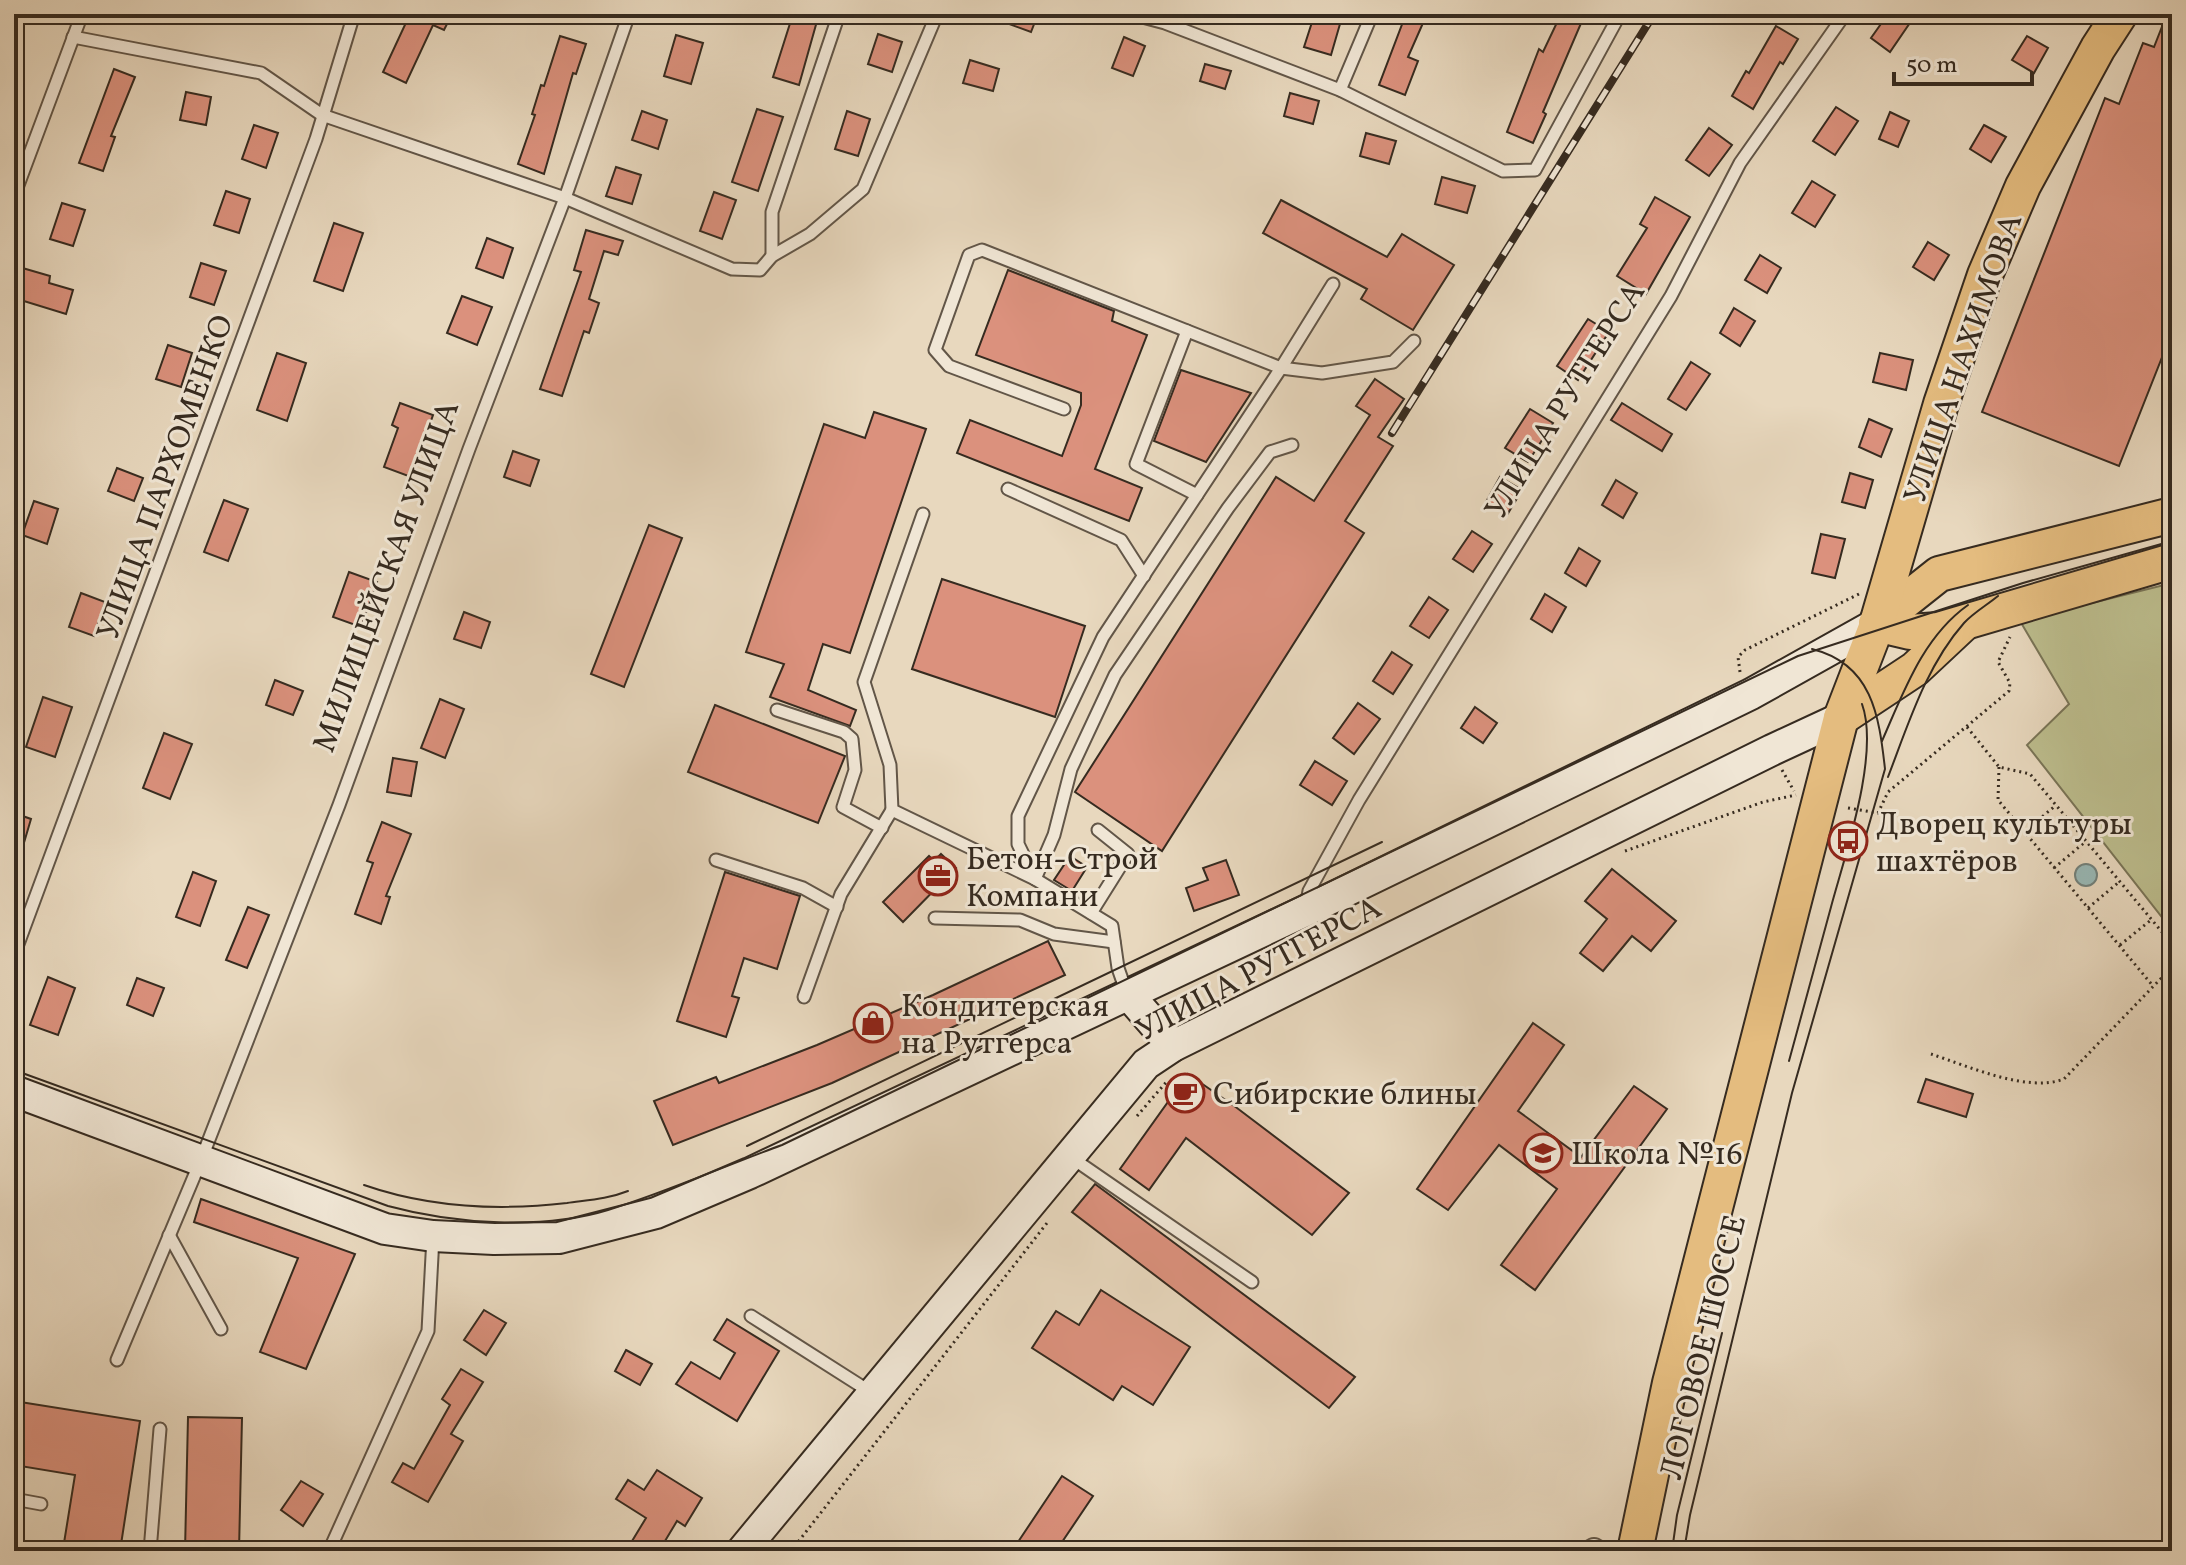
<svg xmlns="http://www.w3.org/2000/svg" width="2186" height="1565" viewBox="0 0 2186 1565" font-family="Vollkorn,serif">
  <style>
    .green { fill: #bcbd8d; stroke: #797456; stroke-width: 2 }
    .water { fill: #98b9b7; stroke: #71807b; stroke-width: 2 }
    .building { fill: #db917d; stroke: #362b20; stroke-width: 2 }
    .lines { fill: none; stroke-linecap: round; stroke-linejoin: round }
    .lane-casing { stroke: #625648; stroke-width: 15 }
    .street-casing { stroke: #625648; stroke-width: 26 }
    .secondary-casing { stroke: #362b20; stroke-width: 34 }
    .primary-casing { stroke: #362b20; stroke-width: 38 }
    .path { stroke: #362b20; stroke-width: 3; stroke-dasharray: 2 4; stroke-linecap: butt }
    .lane { stroke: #f0e6d5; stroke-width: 11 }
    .street { stroke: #f0e6d5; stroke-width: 22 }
    .secondary { stroke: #f0e6d5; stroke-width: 30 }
    .primary { stroke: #e4bc7f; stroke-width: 34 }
    .tram { stroke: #362b20; stroke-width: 2 }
    .rail-casing { stroke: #362b20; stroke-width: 8 }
    .rail { stroke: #f0e6d5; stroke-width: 5; stroke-dasharray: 15; stroke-linecap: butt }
    .labels { text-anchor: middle; stroke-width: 6; stroke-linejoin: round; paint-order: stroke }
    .street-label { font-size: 32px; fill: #362b20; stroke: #f0e6d5 }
    .poi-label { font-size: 32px; fill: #362b20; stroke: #f0e6d5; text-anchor: start }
  </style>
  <rect width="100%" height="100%" fill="#e8d8be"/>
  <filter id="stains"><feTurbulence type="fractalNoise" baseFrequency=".0025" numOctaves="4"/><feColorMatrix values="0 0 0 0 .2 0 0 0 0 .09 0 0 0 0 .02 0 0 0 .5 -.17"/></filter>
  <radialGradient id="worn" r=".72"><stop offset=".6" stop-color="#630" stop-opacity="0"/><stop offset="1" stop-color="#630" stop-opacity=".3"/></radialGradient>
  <!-- green -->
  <polygon class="green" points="2172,583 2172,930 2027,745 2069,704 2020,621"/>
  <!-- water -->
  <circle class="water" cx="2086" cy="875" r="11"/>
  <!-- building -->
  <g class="building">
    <polygon points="410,14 452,14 444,30 433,25 406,83 383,72"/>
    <polygon points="793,14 819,14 799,85 773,77"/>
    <polygon points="988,14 1038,14 1031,32 987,16"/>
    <polygon points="1406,14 1427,14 1408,57 1418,61 1405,95 1379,85"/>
    <polygon points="1561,14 1585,14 1543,112 1546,114 1533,143 1507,132 1539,49 1543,52"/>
    <polygon points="1888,14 1916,14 1890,52 1871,38"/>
    <polygon points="2167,14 2172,14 2172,332 2119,466 1982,412 2105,98 2119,104 2143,43 2154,47"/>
    <polygon points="1314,16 1340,24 1331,55 1304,47"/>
    <polygon points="1776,26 1798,39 1783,64 1780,62 1753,109 1732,96 1746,71 1749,73"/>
    <polygon points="878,34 902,42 892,72 868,64"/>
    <polygon points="676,35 703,43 691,84 664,76"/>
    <polygon points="560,36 586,44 576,74 573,73 544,174 518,164 535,115 532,114 541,85 544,86"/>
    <polygon points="2027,36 2048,48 2034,73 2012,60"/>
    <polygon points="1124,37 1145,46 1133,76 1112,68"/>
    <polygon points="970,60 999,69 993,91 963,83"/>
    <polygon points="1205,64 1231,71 1225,89 1200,81"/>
    <polygon points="114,69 135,77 111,136 115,137 103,171 79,163"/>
    <polygon points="186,92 211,97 206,125 180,120"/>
    <polygon points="1290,93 1319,101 1313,124 1284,116"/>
    <polygon points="1836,107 1858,121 1835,155 1813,141"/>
    <polygon points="757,109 783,117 758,191 732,182"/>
    <polygon points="642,111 667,120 658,149 632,140"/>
    <polygon points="847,111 870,119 858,156 835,149"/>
    <polygon points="1890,112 1909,121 1898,147 1879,139"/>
    <polygon points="254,125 278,133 266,168 242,159"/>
    <polygon points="1984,125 2006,137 1991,162 1970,149"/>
    <polygon points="1709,128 1732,145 1709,176 1686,160"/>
    <polygon points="1366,133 1396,141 1389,164 1360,156"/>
    <polygon points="616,167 641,175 632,204 606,196"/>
    <polygon points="1442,177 1475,186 1467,213 1435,204"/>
    <polygon points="1812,181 1835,195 1815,227 1792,213"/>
    <polygon points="226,191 250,199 239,233 214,225"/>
    <polygon points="714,192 736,200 722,239 700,231"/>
    <polygon points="1655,197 1690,217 1646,294 1617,276 1647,228 1640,224"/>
    <polygon points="1281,200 1387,257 1402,234 1454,265 1413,330 1361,299 1367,289 1263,233"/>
    <polygon points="62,203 85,210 73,246 50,239"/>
    <polygon points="334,223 363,233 343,291 314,281"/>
    <polygon points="586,230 623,241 618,255 604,251 589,299 599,303 589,333 584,331 562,396 540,389 581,272 574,270"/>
    <polygon points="487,238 513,248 503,278 476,268"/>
    <polygon points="1928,242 1949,255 1934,280 1913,267"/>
    <polygon points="1760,255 1781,268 1767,293 1745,280"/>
    <polygon points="201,263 226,271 214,305 190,297"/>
    <polygon points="19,267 50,276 49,283 73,290 66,314 14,298 14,283"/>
    <polygon points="1008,270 1114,311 1112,321 1147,335 1095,469 1142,488 1129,521 957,453 970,420 1062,456 1081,405 1081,393 976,355"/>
    <polygon points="462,296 492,307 477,345 447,333"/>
    <polygon points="1734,308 1755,321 1740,346 1720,333"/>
    <polygon points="1588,319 1609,332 1578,380 1557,366"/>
    <polygon points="168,345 192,353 181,387 156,379"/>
    <polygon points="277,353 306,363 287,421 257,410"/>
    <polygon points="1880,353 1913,360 1906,390 1873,382"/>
    <polygon points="1691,362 1710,374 1686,410 1668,399"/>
    <polygon points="1181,370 1251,393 1206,462 1154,441"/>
    <polygon points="1375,379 1404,399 1378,437 1393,446 1345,521 1364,533 1162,851 1075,792 1276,477 1314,501 1370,415 1356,406"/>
    <polygon points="400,403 433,415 411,477 384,467 398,428 392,425"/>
    <polygon points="1622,403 1672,434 1662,451 1611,420"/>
    <polygon points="1530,409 1553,423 1528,462 1505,448"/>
    <polygon points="874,412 926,429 850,653 823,644 808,690 856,710 850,726 770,697 784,664 746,652 824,424 865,438"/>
    <polygon points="1869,419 1892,429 1881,457 1859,447"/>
    <polygon points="513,451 539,460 530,486 504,477"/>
    <polygon points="117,468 143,478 134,501 108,491"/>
    <polygon points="1850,473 1873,480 1865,508 1842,502"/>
    <polygon points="1500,477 1522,490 1507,515 1486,502"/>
    <polygon points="1616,480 1637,493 1623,518 1602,505"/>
    <polygon points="224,500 248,509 228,561 204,552"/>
    <polygon points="34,501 58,509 47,544 22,535"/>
    <polygon points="649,525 682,538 624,687 591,674"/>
    <polygon points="1472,531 1492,544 1473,572 1453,559"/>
    <polygon points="1821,534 1845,539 1835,578 1812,573"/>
    <polygon points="1579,548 1600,561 1586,586 1565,573"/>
    <polygon points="349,572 377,582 361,627 333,617"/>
    <polygon points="942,579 1085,626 1055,717 912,669"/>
    <polygon points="81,593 105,602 94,636 69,627"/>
    <polygon points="1545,594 1566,607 1552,632 1531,619"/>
    <polygon points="1429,597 1448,610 1429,638 1410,626"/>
    <polygon points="464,612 490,622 481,648 454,639"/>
    <polygon points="1392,652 1412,665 1393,694 1373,681"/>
    <polygon points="275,680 303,691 293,715 266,705"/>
    <polygon points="43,697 72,707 55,757 26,747"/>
    <polygon points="440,699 464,709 445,758 421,748"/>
    <polygon points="1358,703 1380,719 1354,754 1333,738"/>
    <polygon points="715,705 845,756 818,823 688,772"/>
    <polygon points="1475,707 1497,723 1483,743 1461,728"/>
    <polygon points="164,733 192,744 170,799 143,788"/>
    <polygon points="393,758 417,762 411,796 387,792"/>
    <polygon points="1315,761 1347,781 1332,805 1300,785"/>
    <polygon points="14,813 31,819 18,863 14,863"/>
    <polygon points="382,822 411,834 386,896 390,897 381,924 355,914 373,863 367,861"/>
    <polygon points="941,854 956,868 903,922 883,902 929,856 934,861"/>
    <polygon points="1070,856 1087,867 1072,891 1054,880"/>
    <polygon points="1226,860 1239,895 1194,911 1186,888 1208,880 1203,868"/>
    <polygon points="1612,869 1676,921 1651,951 1632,936 1603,971 1580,953 1607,919 1585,901"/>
    <polygon points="193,872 216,881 200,926 176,917"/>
    <polygon points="725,872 800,896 777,969 744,958 732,996 739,998 726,1037 677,1021"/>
    <polygon points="248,907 269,915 247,968 226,960"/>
    <polygon points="1048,941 1065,975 832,1083 673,1145 654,1101 716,1077 719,1083 817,1045 933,995"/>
    <polygon points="48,977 75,988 58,1035 30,1025"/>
    <polygon points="137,978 164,988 153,1016 127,1005"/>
    <polygon points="1533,1023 1564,1045 1518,1111 1581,1157 1634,1086 1667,1109 1535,1290 1501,1265 1557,1189 1499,1145 1448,1210 1417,1189"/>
    <polygon points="1188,1074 1237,1108 1349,1193 1312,1235 1186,1138 1149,1190 1120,1169"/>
    <polygon points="1926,1079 1973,1094 1966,1117 1918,1102"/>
    <polygon points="1095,1184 1355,1377 1329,1408 1072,1212"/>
    <polygon points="201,1199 355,1254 306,1369 260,1352 298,1258 194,1222"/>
    <polygon points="1101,1290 1190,1347 1153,1405 1122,1386 1113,1400 1032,1348 1056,1311 1079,1325"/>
    <polygon points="484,1310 506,1323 486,1355 464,1340"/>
    <polygon points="727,1319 779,1351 737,1421 676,1384 691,1362 720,1379 735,1353 714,1340"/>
    <polygon points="626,1350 652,1364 640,1385 615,1371"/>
    <polygon points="461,1369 483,1382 451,1434 463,1441 428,1502 392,1482 403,1463 414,1469 450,1405 442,1399"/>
    <polygon points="14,1401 140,1421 120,1551 64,1543 75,1475 14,1465"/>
    <polygon points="188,1417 242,1418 239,1551 185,1551"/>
    <polygon points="657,1470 702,1498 685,1526 677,1521 659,1551 626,1551 646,1518 616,1499 628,1480 644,1490"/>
    <polygon points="1062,1476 1093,1496 1056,1551 1012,1551"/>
    <polygon points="301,1481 323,1494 303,1526 281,1510"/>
  </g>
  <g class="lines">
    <defs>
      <g id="lane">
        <polyline points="1131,14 1165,23 1340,90 1503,171 1535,170 1620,14"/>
        <polyline points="73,37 261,73 322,115 565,198 732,269 760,270 772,256 810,234 863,189 937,14"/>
        <polyline points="1340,90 1372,14"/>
        <polyline points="14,196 82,14"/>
        <polyline points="772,256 772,212 839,14"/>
        <polyline points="1187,331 1136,464 1197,495"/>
        <polyline points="1064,409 949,366 935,350 969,255 982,250 1281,368 1322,373 1393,362 1414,341"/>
        <polyline points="1008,489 1121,540 1144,576"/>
        <polyline points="923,514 864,682 890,765 892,810 1035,879 1112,926 1118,968 1127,994"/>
        <polyline points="777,710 844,732 852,739 855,770 843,807 882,828"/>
        <polyline points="716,860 803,888 837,907"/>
        <polyline points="1035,879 1018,844 1018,816 1103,637 1281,368 1333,284"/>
        <polyline points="1035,879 1054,835 1071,769 1115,675 1228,508 1270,452 1292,445"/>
        <polyline points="1306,907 1309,891 1359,800 1671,296 1740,163 1845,14"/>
        <polyline points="1091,913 1128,854 1098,830"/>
        <polyline points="935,918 1020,920 1054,934 1114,942"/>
        <polyline points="14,955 316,139 354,14"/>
        <polyline points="804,997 841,894 892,810"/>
        <polyline points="1072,1158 1252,1282"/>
        <polyline points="169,1235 221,1329"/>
        <polyline points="751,1316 872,1393"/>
        <polyline points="117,1360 201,1160 339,805 469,449 565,198 629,14"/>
        <polyline points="14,1499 41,1504"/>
        <polyline points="150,1551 160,1429"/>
        <polyline points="329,1551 428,1331 433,1237"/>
      </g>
      <polyline id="street" points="1594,1551 1594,1550"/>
      <g id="secondary">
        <polyline points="1128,994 1173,1046"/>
        <polyline points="14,1091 385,1229 433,1236 494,1239 559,1238 656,1213 750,1173 1305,911 1751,694 1876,624"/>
        <polyline points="742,1551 1146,1064 1173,1046 1772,750 1841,718"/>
      </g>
      <g id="primary">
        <polyline points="1876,624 1939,574 2172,515"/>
        <polyline points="1876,624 1910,632 1938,630 2172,561"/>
        <polyline points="1841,718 1915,669 1962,625"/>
        <polyline points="1635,1551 1670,1383 1841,718 1875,630 1941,404 1985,275 2023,186 2098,48 2120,14"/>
      </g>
    </defs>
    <!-- lane casing -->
    <use href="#lane" class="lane-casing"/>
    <!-- street casing -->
    <use href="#street" class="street-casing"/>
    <!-- secondary casing -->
    <use href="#secondary" class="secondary-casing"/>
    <!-- primary casing -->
    <use href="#primary" class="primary-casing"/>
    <!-- path -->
    <g class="path">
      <polyline points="1740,672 1738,657 1745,650 1859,594"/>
      <polyline points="1967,727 1999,767 2030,774 2172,944"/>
      <polyline points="1999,767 1998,800 2153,986"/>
      <polyline points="1782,770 1794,791"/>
      <polyline points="1848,808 1878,813 1888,792 2009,691 2010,683 1998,662 2010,637"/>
      <polyline points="2024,832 2055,806"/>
      <polyline points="1625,851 1763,802 1796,795"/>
      <polyline points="2054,868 2085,842"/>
      <polyline points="2088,908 2119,882"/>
      <polyline points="2120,945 2151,920"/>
      <path d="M 1931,1054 C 1968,1066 2027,1093 2064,1079 L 2172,967"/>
      <polyline points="1137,1116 1168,1080"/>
      <polyline points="791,1551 1047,1223"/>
    </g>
    <!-- lane -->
    <use href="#lane" class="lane"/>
    <!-- street -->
    <use href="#street" class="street"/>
    <!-- secondary -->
    <use href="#secondary" class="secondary"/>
    <!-- primary -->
    <use href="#primary" class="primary"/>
    <!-- tram -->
    <g class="tram">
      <path d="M 1882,741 C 1904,691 1923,637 1968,605"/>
      <path d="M 1888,777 C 1908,725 1926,666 1964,623 C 1973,613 1987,605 1998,596"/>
      <path d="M 1789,1061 C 1803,1010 1817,958 1831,907 C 1845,855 1880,754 1862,704"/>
      <path d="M 14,1070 L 388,1206 C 454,1224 543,1230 608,1210 C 667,1192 724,1166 782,1145 L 1798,656 L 2023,583 L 2172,541"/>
      <polyline points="747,1146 1382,842"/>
      <path d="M 364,1185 C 430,1208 498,1211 567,1203 C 588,1200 608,1199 628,1191"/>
      <polyline points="1672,1551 1677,1515 1722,1333"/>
      <path d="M 1684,1551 L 1690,1515 L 1792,1093 L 1885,769 C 1879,715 1872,664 1812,649"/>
    </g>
    <defs>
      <polyline id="rail" points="1392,433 1654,14"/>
    </defs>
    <!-- rail casing -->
    <use href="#rail" class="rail-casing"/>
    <!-- rail -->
    <use href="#rail" class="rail"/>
  </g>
  <!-- icons -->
  <defs>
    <symbol id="bus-ring" viewBox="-11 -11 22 22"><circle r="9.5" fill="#f0e6d5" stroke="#8f2418" stroke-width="1.5"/><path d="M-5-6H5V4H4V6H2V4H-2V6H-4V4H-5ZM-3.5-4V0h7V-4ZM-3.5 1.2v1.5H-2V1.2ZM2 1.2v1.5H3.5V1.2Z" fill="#8f2418"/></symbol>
    <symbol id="office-ring" viewBox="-11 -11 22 22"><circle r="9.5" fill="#f0e6d5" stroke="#8f2418" stroke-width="1.5"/><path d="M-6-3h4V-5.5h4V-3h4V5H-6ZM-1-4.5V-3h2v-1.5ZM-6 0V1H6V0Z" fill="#8f2418"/></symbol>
    <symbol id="shop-ring" viewBox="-11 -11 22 22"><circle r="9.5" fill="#f0e6d5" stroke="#8f2418" stroke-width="1.5"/><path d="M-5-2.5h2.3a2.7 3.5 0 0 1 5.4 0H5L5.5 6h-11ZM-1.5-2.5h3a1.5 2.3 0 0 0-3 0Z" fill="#8f2418"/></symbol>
    <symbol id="cafe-ring" viewBox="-11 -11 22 22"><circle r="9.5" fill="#f0e6d5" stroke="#8f2418" stroke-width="1.5"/><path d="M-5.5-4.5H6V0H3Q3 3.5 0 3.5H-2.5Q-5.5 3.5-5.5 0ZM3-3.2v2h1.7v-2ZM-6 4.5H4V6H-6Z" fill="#8f2418"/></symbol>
    <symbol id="school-ring" viewBox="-11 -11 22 22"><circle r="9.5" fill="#f0e6d5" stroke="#8f2418" stroke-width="1.5"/><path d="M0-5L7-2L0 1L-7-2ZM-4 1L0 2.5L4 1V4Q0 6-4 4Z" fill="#8f2418"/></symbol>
  </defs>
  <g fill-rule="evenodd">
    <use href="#bus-ring" x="1826" y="819" width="44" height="44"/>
    <use href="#office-ring" x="916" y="854" width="44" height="44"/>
    <use href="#shop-ring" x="851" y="1001" width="44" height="44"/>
    <use href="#cafe-ring" x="1163" y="1071" width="44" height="44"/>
    <use href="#school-ring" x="1521" y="1131" width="44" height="44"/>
  </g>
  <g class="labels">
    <!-- street labels -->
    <g class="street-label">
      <text transform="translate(1962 358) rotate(-71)" y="11">УЛИЦА НАХИМОВА</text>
      <text transform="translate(1564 400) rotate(-58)" y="11">УЛИЦА РУТГЕРСА</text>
      <text transform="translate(164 477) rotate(-70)" y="11">УЛИЦА ПАРХОМЕНКО</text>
      <text transform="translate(385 576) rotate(-70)" y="11">МИЛИЦЕЙСКАЯ УЛИЦА</text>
      <text transform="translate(1258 968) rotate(-28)" y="11">УЛИЦА РУТГЕРСА</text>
      <text transform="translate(1702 1347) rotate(-76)" y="11">ЛОГОВОЕ ШОССЕ</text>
    </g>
    <!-- poi labels -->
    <g class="poi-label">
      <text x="1876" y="834">Дворец культуры<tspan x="1876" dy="37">шахтёров</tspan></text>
      <text x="966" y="869">Бетон-Строй<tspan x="966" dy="37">Компани</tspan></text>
      <text x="901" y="1016">Кондитерская<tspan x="901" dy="37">на Рутгерса</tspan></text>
      <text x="1213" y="1104">Сибирские блины</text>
      <text x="1571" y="1164">Школа №16</text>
    </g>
  </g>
  <!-- margin -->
  <rect width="2186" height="1565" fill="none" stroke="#e8d8be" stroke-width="48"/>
  <rect x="16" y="16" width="2154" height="1533" fill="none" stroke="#362b20" stroke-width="4"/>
  <rect x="24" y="24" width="2138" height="1517" fill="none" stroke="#362b20" stroke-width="2"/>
  <!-- scale -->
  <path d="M1894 72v12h138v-12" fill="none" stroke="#362b20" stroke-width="4"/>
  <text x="1906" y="72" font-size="24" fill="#362b20" stroke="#f0e6d5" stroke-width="6" paint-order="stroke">50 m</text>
  <rect width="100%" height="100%" filter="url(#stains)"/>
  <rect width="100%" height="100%" fill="url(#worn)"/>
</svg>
